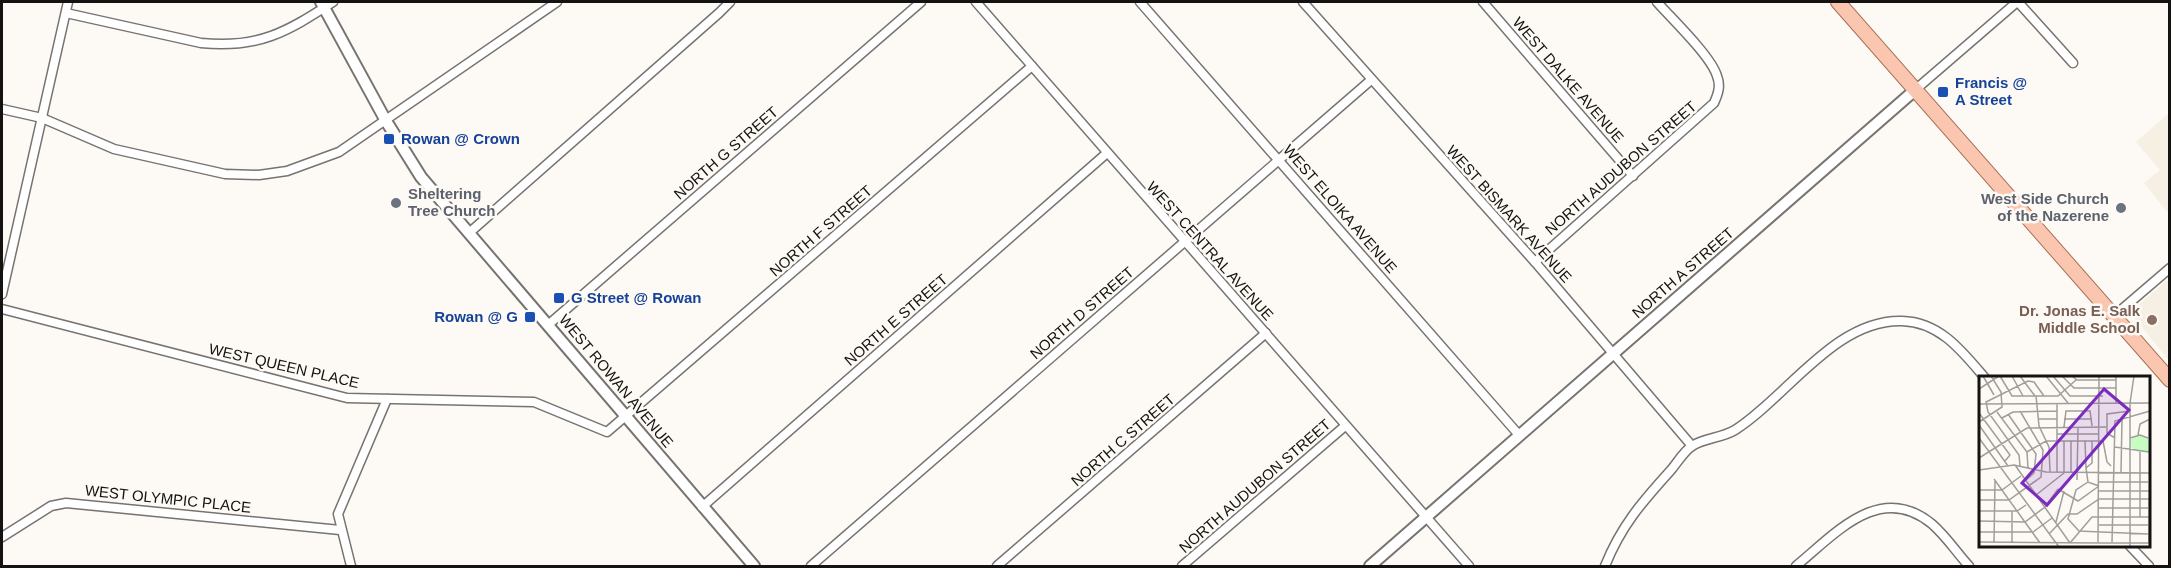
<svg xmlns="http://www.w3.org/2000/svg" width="2171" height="568" viewBox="0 0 2171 568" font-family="Arial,sans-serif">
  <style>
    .built { fill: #f6efe3 }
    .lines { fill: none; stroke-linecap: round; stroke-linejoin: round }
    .minor-casing { stroke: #777470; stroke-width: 11 }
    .tertiary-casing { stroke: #777470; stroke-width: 14 }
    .primary-casing { stroke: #a96f56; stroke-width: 16 }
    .minor { stroke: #fff; stroke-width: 8 }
    .tertiary { stroke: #fff; stroke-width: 10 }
    .primary { stroke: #fbc6b0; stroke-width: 14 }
    .transit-dot { fill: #1a4fb4; stroke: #fdfaf5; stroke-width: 2 }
    .worship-dot { fill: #6b7280; stroke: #fdfaf5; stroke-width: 2 }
    .education-dot { fill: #8d6e63; stroke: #fdfaf5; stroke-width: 2 }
    .labels { text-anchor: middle; stroke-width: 5; stroke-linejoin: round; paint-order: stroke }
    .street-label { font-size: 15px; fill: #141311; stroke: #fdfaf5 }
    .transit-label { font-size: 15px; font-weight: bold; fill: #164399; stroke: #fdfaf5; text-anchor: start }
    .worship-label { font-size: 15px; font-weight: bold; fill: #5b616d; stroke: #fdfaf5; text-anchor: start }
    .education-label { font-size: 15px; font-weight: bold; fill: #785e54; stroke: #fdfaf5; text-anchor: end }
    .inset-road { fill: none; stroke: #a09e9a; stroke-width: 1.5 }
    .view { fill: #7b2cbf; fill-opacity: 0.15; stroke: #7b2cbf; stroke-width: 3 }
    .inset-edge { fill: none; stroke: #141311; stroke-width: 3 }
  </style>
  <rect width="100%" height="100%" fill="#fdfaf5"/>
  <!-- built -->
  <g class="built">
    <polygon points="2169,113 2169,214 2144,183 2160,170 2136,142"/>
    <polygon points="2169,279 2169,361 2134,317 2137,306"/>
  </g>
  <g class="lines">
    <defs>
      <g id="minor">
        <polyline points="976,2 1469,566"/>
        <polyline points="1140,2 1519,435"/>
        <polyline points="1303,2 1535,262 1692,446"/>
        <polyline points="1483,2 1633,176"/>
        <polyline points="2018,2 2073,63"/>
        <path d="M 66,13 L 201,43 C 258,49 287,32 333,2"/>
        <polyline points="1915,90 2017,2"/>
        <polyline points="2,109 42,118 114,149 225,174 259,175 287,171 339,152 557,2"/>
        <polyline points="469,233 719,13 730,2"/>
        <path d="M 1535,262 L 1714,103 C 1718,94 1721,86 1717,76 C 1711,56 1672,19 1657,2"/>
        <polyline points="2,294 68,2"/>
        <polyline points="2,309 347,398 534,402 607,432 1032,66"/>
        <polyline points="2114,316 2170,268"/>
        <polyline points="548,325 921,2"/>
        <polyline points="702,507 1107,153"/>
        <polyline points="2,537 51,506 66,503 340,530"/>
        <polyline points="2130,546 2149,566"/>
        <polyline points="351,566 338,514 387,399"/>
        <polyline points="811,566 1371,80"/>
        <polyline points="997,566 1266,333"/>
        <polyline points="1182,566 1345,426"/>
        <path d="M 1605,566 C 1621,526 1642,502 1671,470 C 1677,463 1684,451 1692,446 C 1704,438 1722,438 1735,430 C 1787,397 1835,319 1902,321 C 1940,322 1962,351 1985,378"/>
        <path d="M 1796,566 C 1835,534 1880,481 1932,524 C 1946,536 1957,553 1969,566"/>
      </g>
      <g id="tertiary">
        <polyline points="321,2 386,121 421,177 754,566"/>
        <polyline points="1370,566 1915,90"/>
      </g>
      <polyline id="primary" points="1838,2 2170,380"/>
    </defs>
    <!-- minor casing -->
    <use href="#minor" class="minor-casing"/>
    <!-- tertiary casing -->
    <use href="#tertiary" class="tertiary-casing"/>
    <!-- primary casing -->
    <use href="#primary" class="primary-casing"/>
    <!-- minor -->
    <use href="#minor" class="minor"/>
    <!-- tertiary -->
    <use href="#tertiary" class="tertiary"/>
    <!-- primary -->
    <use href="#primary" class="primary"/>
  </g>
  <!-- markers -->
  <g class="transit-dot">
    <rect x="1937" y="86" width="12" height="12" rx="3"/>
    <rect x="383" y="133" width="12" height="12" rx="3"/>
    <rect x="553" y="292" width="12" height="12" rx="3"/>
    <rect x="524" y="311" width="12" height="12" rx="3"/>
  </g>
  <g class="worship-dot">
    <circle cx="396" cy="203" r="6"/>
    <circle cx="2121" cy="208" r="6"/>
  </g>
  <circle class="education-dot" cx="2152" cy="320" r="6"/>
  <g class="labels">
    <!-- street labels -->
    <g class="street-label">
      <text transform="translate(1568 80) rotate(49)" y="5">WEST DALKE AVENUE</text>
      <text transform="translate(726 153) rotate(-41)" y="5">NORTH G STREET</text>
      <text transform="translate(1621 168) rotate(-41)" y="5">NORTH AUDUBON STREET</text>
      <text transform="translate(1340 209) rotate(49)" y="5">WEST ELOIKA AVENUE</text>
      <text transform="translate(1509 214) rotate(48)" y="5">WEST BISMARK AVENUE</text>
      <text transform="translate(821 231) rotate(-41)" y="5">NORTH F STREET</text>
      <text transform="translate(1210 251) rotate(48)" y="5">WEST CENTRAL AVENUE</text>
      <text transform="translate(1683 273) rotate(-41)" y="5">NORTH A STREET</text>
      <text transform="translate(1082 313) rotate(-41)" y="5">NORTH D STREET</text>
      <text transform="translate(896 320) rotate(-41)" y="5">NORTH E STREET</text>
      <text transform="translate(284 366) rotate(13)" y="5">WEST QUEEN PLACE</text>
      <text transform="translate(616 381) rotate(50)" y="5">WEST ROWAN AVENUE</text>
      <text transform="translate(1123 440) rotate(-41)" y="5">NORTH C STREET</text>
      <text transform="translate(1255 486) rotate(-41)" y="5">NORTH AUDUBON STREET</text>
      <text transform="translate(168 499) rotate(6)" y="5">WEST OLYMPIC PLACE</text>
    </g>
    <!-- transit labels -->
    <g class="transit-label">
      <text x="1955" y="88">Francis @<tspan x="1955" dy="17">A Street</tspan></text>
      <text x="401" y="144">Rowan @ Crown</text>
      <text x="571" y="303">G Street @ Rowan</text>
      <text x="518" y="322" text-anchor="end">Rowan @ G</text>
    </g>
    <!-- worship labels -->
    <g class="worship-label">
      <text x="408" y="199">Sheltering<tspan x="408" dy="17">Tree Church</tspan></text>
      <text x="2109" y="204" text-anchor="end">West Side Church<tspan x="2109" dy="17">of the Nazerene</tspan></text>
    </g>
    <!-- education labels -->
    <g class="education-label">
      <text x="2140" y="316">Dr. Jonas E. Salk<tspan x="2140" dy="17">Middle School</tspan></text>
    </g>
  </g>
  <!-- overview -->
  <g transform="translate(1979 376)">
    <rect width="171" height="171" fill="#fdfaf5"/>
    <path d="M 160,59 L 169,63 L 170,75 L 159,76 L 152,71 L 152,63 Z" fill="#c6fdc0"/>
    <path class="inset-road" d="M 4,0 L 15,19M 21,0 L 33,20 L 79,20 L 97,4M 33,0 L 44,20M 41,0 L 56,20M 67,0 L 89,27M 74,0 L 91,20 L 124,20M 83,0 L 95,12 L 137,12M 93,0 L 98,4 L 137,4M 137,0 L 137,27M 0,13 L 20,0M 57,20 L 60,50 L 70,71 L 71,96M 151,27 L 155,0M 0,28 L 171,27M 78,28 L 78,96M 18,36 L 48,76 L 49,92M 0,37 L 31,79 L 26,85M 29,38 L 57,78 L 55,97 L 46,105M 23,42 L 34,36 L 78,35M 59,43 L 78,43M 85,43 L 113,43M 0,46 L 23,31 L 22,16 L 12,0M 0,49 L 29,90M 85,51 L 87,35 L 111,35 L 113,50M 78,58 L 120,58M 159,59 L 161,48 L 171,43M 0,62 L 80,171M 136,62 L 128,57 L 128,38 L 151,35M 151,62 L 161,59 L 169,62M 92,65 L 92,96M 106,65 L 107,92M 136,71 L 170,76M 48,76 L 67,65 L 124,65 L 128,86 L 132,90M 0,82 L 48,52 L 127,51M 36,89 L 91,167 L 113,141 L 171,141M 41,90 L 40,79 L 9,36 L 7,26 L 49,5 L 55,6 L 65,20M 0,94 L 35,89 L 67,96 L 171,97M 142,97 L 143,43M 15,103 L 61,167M 98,104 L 99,51M 109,106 L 107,92 L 113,87 L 113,65M 120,106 L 169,106M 79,113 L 99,125 L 120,110M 0,114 L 23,114 L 42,100M 120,115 L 171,115M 57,119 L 85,97 L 85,65M 0,124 L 30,124 L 62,101 L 64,74 L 41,35M 120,132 L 169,132M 0,135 L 38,135 L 47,129M 161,141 L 161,76M 0,145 L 46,146 L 66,131 L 79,113M 77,146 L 85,115M 120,149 L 169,149M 99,155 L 169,158M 100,155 L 89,143 L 97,114 L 109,106 L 120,110M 0,156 L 54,156 L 73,142M 70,158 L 89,138 L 98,138 L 120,123 L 171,123M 0,166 L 124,167M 15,166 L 16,105M 33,166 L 33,135M 119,166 L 120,0M 133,166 L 136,45 L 171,35M 170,166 L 171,59M 124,167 L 171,167M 151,171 L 151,27"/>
    <path class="view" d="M 125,13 L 150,34 L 68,129 L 43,107 Z"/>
    <rect width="171" height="171" class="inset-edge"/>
  </g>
  <!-- border -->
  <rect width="2171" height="568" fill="none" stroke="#141311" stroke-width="6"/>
</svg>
